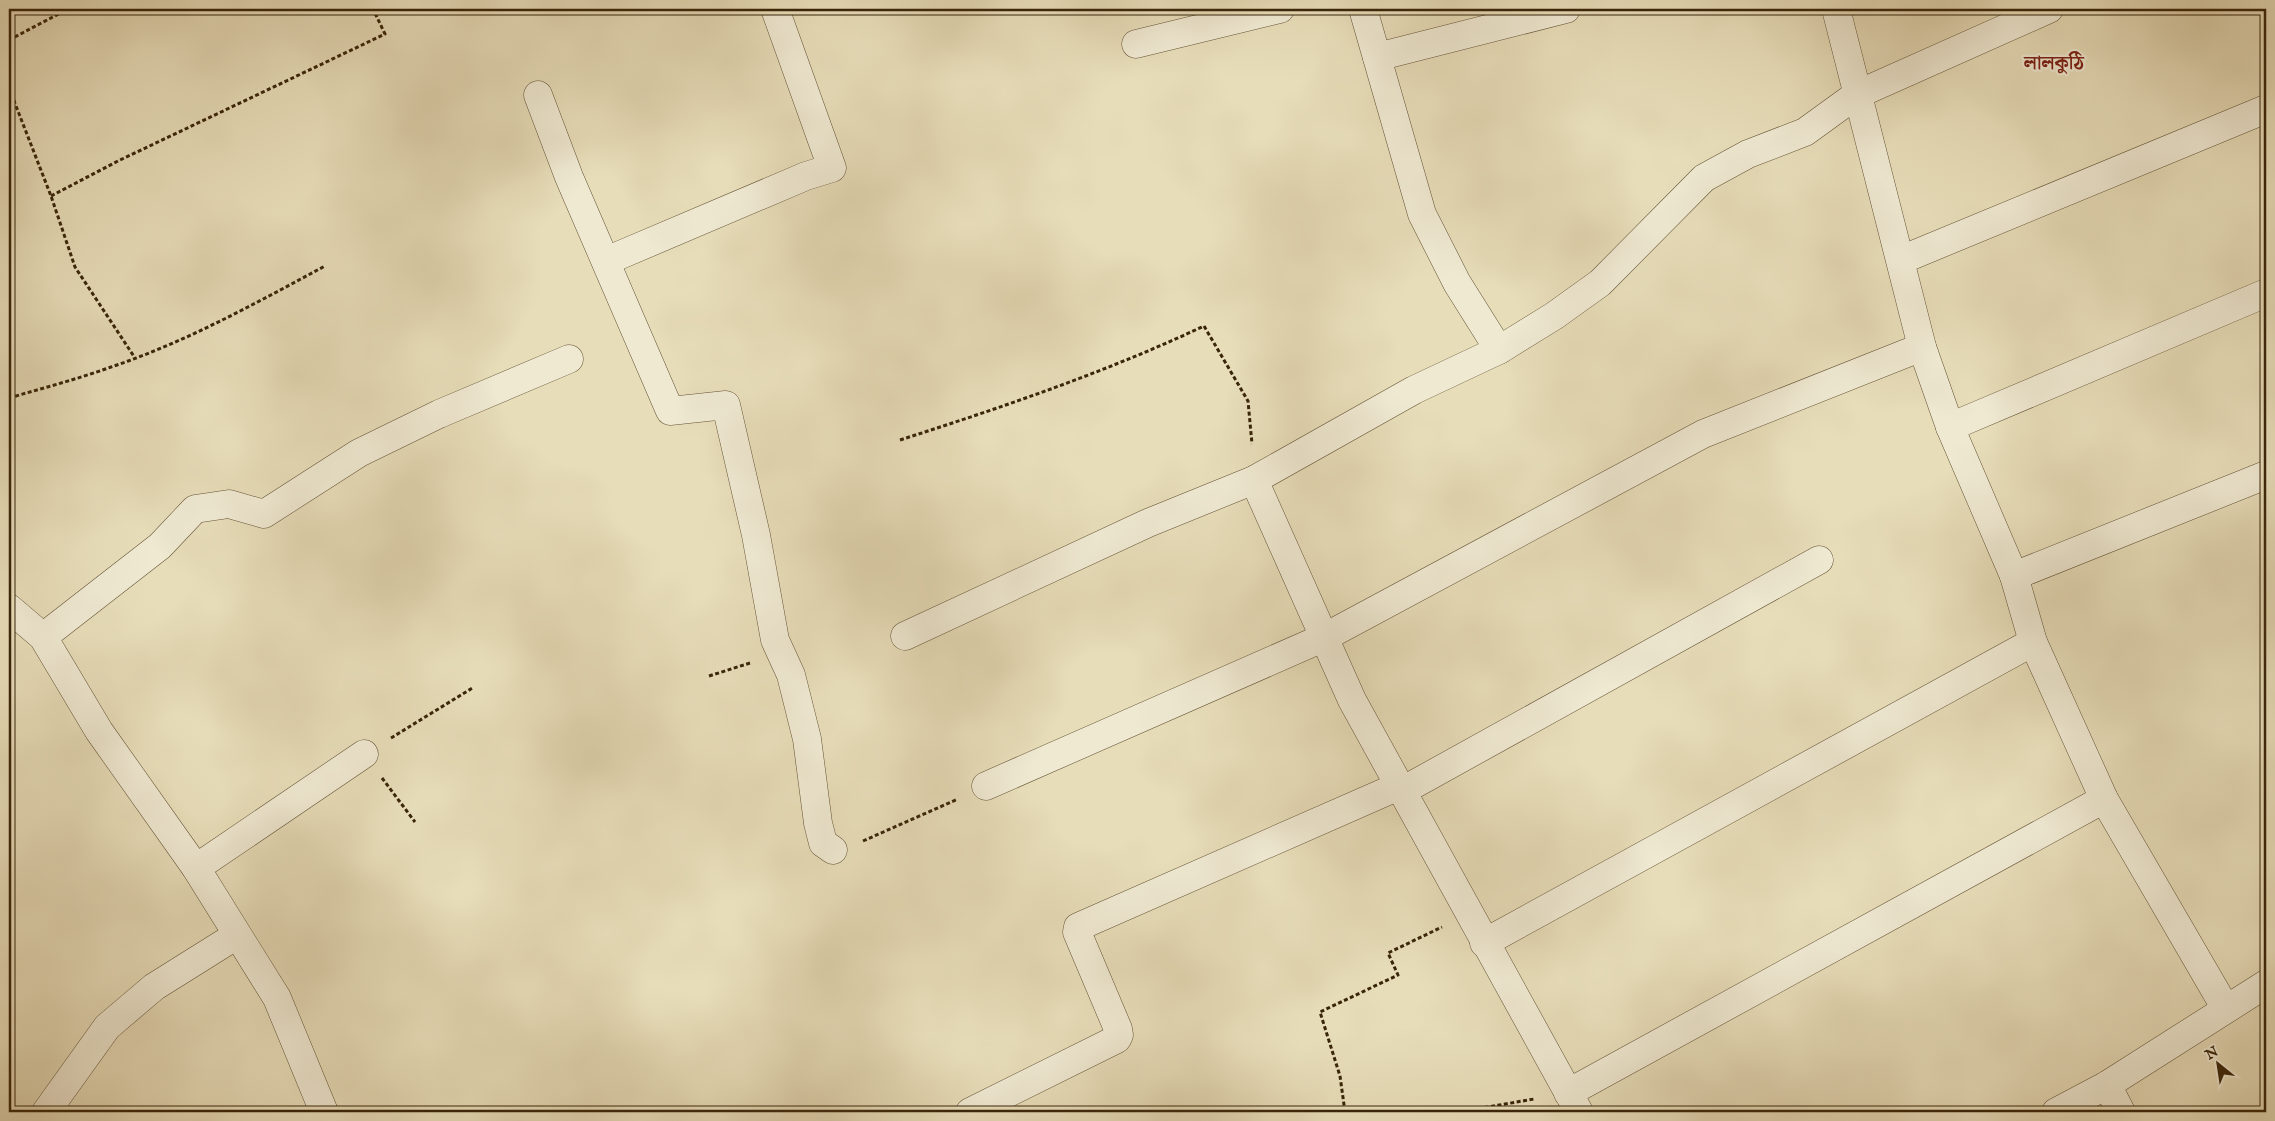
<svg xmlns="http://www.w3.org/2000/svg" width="2275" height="1121" viewBox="0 0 2275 1121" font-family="'IM FELL English','Noto Serif Bengali',serif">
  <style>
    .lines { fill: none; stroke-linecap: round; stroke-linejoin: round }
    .minor-casing { stroke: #645336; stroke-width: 29 }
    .path { stroke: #39250a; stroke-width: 3; stroke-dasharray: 4 2.5; stroke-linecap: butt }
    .minor { stroke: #efe9d2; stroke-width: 28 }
    .labels { text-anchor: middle; stroke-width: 4.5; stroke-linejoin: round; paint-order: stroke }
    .district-label { font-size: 19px; font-weight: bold; fill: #7a1f14; stroke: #efe9d2 }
  </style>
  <rect width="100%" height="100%" fill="#e7ddb9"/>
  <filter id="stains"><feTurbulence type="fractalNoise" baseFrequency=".004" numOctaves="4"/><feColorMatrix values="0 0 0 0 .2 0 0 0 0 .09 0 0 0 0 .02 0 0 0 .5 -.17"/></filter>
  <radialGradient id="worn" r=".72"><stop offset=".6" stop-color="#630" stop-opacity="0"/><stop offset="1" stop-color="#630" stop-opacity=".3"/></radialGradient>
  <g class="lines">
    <defs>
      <g id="minor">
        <polyline points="1363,9 1422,214 1457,283 1499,350"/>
        <polyline points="1836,9 1922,347 1950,427 2014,576 2033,642 2104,799 2226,1009"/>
        <polyline points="1136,44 1280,9"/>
        <polyline points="1377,57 1566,9"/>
        <polyline points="538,95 569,177 670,411 726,405 756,535 775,640 791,675 807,739 818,823 823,843 833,850"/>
        <polyline points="1901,260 2266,109"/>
        <polyline points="606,261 806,176 832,168 775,9"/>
        <polyline points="1950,427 2266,293"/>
        <polyline points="1254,480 1352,700 1579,1112"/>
        <polyline points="2014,576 2266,475"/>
        <polyline points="9,608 43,637 99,731 196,868 277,998 324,1112"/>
        <polyline points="905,636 1148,523 1254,480 1414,390 1499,350 1554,316 1600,283 1704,178 1748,154 1805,132 1856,95 2049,9"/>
        <polyline points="43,637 160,546 195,509 229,504 264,514 359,453 439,414 569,359"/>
        <polyline points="986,786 1325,637 1703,434 1922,347"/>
        <polyline points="1402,791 1819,560"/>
        <polyline points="196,868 364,754"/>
        <polyline points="1484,943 2033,642"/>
        <polyline points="2107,1085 2121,1112"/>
        <polyline points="1568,1093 2104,799"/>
        <polyline points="46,1112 107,1027 154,987 237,935"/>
        <polyline points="970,1112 1117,1039 1119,1035 1118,1029 1077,932 1078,927 1399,786"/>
        <polyline points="2056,1112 2107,1085 2266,984"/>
      </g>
    </defs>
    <!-- minor casing -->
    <use href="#minor" class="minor-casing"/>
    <!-- path -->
    <g class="path">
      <polyline points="9,40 68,9"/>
      <polyline points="9,88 51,196 75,267 135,358"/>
      <polyline points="51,196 118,161 385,34 373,9"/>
      <path d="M 9,398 C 43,388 78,379 111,367 C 186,342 256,303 325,266"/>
      <path d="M 900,440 C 1003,407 1106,372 1204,326 L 1248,401 L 1252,444"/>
      <polyline points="709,676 750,663"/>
      <polyline points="391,738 474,687"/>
      <polyline points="382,778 415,822"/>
      <polyline points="863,841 958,799"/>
      <polyline points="1345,1112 1340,1076 1320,1012 1398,975 1388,953 1442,927"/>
      <polyline points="1459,1112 1534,1099"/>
    </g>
    <!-- minor -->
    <use href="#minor" class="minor"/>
  </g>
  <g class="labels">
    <!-- district labels -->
    <g class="district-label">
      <text x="2054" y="69">লালকুঠি</text>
    </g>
  </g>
  <!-- margin -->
  <rect width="2275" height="1121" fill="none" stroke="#e7ddb9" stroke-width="30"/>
  <rect x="10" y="10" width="2255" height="1101" fill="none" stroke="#39250a" stroke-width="2.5"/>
  <rect x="15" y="15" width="2245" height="1091" fill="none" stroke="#39250a"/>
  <!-- north arrow -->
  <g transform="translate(2218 1064) rotate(330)" stroke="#efe9d2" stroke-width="4" paint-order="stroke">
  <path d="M0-4L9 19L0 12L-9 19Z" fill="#39250a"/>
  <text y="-8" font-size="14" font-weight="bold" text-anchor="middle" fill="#39250a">N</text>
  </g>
  <rect width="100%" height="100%" filter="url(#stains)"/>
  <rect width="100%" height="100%" fill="url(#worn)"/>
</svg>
